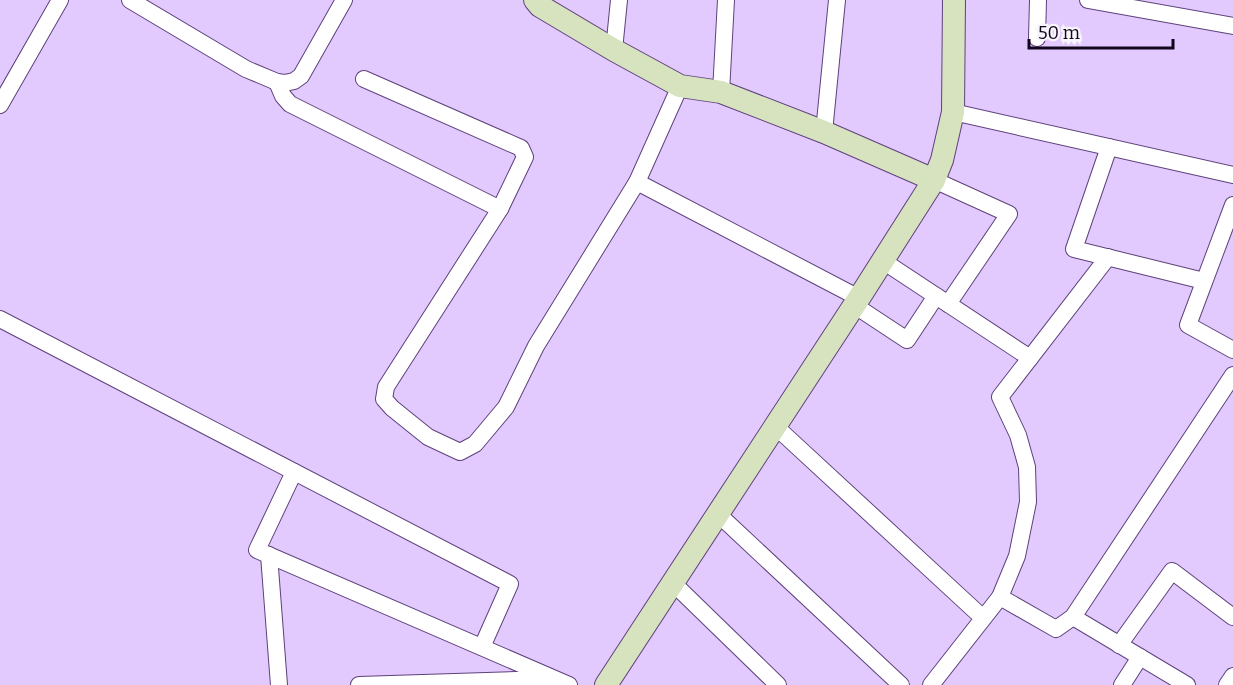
<svg xmlns="http://www.w3.org/2000/svg" width="1233" height="685" viewBox="0 0 1233 685" font-family="Bitter,serif">
  <style>
    .lines { fill: none; stroke-linecap: round; stroke-linejoin: round }
    .street-casing { stroke: #5e427b; stroke-width: 18 }
    .secondary-casing { stroke: #5e427b; stroke-width: 24 }
    .street { stroke: #fff; stroke-width: 16 }
    .secondary { stroke: #d7e2bf; stroke-width: 22 }
  </style>
  <rect width="100%" height="100%" fill="#e2caff"/>
  <g class="lines">
    <defs>
      <g id="street">
        <polyline points="130,0 246,69 277,82 285,83 294,81 301,76 344,0"/>
        <polyline points="1088,0 1233,26"/>
        <polyline points="1037,38 1038,0"/>
        <polyline points="614,50 619,0"/>
        <polyline points="364,79 521,148 525,157 500,209 386,387 384,399 392,408 428,437 460,452 475,444 506,407 536,346 637,182 680,86"/>
        <polyline points="277,82 283,96 290,104 500,209"/>
        <polyline points="721,92 726,0"/>
        <polyline points="0,105 60,0"/>
        <polyline points="953,112 1233,175"/>
        <polyline points="824,132 837,0"/>
        <polyline points="1109,147 1074,249 1204,281"/>
        <polyline points="934,180 1009,214 948,304"/>
        <polyline points="637,182 859,298"/>
        <polyline points="1233,205 1188,325 1233,350"/>
        <polyline points="883,261 1030,358"/>
        <polyline points="854,305 907,340 936,296"/>
        <polyline points="0,319 510,584 482,647"/>
        <polyline points="775,426 983,618"/>
        <polyline points="294,472 257,550 569,685"/>
        <polyline points="718,514 901,685"/>
        <polyline points="269,555 279,685"/>
        <polyline points="673,583 778,685"/>
        <polyline points="1000,597 1056,629 1073,617 1233,375"/>
        <polyline points="1073,617 1187,685"/>
        <polyline points="1119,645 1172,571 1233,617"/>
        <polyline points="359,685 550,679"/>
        <polyline points="931,685 1000,597 1017,556 1028,502 1027,467 1018,435 1000,397 1108,257"/>
        <polyline points="1122,685 1140,657"/>
        <polyline points="1227,685 1233,676"/>
      </g>
      <g id="secondary">
        <polyline points="535,0 540,6 614,50 680,86 721,92 824,132 934,180"/>
        <polyline points="606,685 859,298 934,180 942,160 953,112 954,0"/>
      </g>
    </defs>
    <!-- street casing -->
    <use href="#street" class="street-casing"/>
    <!-- secondary casing -->
    <use href="#secondary" class="secondary-casing"/>
    <!-- street -->
    <use href="#street" class="street"/>
    <!-- secondary -->
    <use href="#secondary" class="secondary"/>
  </g>
  <!-- scale -->
  <path d="M1029 39v9h144v-9" fill="none" stroke="#11061c" stroke-width="3"/>
  <text x="1038" y="39" font-size="18" fill="#11061c" stroke="#f8f5fc" stroke-width="4.5" paint-order="stroke">50 m</text>
</svg>
